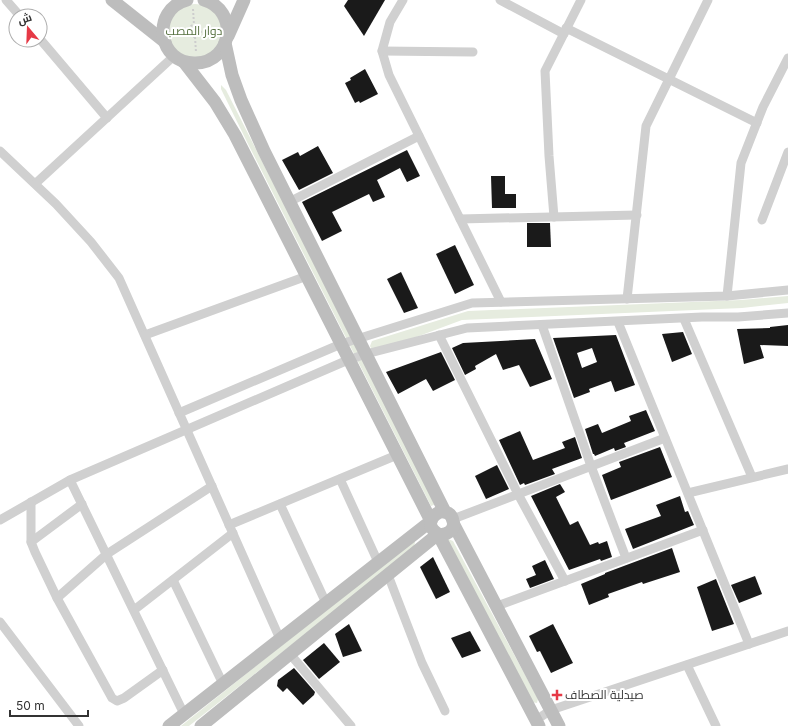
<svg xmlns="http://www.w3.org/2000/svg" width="788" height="726" viewBox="0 0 788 726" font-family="Inter,Cairo,sans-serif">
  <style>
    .green { fill: #e6ecdf }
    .building { fill: #1a1a1a; fill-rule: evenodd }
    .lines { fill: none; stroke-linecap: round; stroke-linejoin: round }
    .path { stroke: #cdcdcd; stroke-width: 2; stroke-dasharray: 2 2; stroke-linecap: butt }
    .street { stroke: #d0d0d0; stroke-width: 9 }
    .secondary { stroke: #bdbdbd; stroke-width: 13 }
    .poi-dot { fill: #e63946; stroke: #fff; stroke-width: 1.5 }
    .labels { text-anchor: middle; stroke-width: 4; stroke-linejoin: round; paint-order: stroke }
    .park-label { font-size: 12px; fill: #56703f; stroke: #fff }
    .poi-label { font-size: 12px; fill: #333; stroke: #fff; text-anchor: start }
  </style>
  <rect width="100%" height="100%" fill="#fff"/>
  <!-- green -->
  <g class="green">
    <circle cx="195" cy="31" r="27"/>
    <polygon points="221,85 226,90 436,504 431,506 248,144 221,89"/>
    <polygon points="788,296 788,303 742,308 462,320 376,352 373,352 370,346 372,341 468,311 741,300"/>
    <polygon points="448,539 453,541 538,699 537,703 531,702 448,543"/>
    <polygon points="411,542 415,542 414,548 189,726 181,726"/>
  </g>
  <!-- building -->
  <g class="building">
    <polygon points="348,0 385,0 364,36 344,6"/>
    <polygon points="365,69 378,94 360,103 359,101 355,103 345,83 351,80 350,78"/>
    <polygon points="318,146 333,173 299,190 282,160 298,152 300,156"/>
    <polygon points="407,150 420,176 407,182 400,168 377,180 385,197 373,202 369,194 332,212 342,231 322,241 302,202"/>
    <polygon points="491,176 505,176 505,194 516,194 516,208 492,208"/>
    <polygon points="527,223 550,223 551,247 527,247"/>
    <polygon points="455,245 474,285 455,294 436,254"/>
    <polygon points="401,272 418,308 404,313 387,279"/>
    <polygon points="788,325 788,346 760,345 764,358 744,364 737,329 770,328 770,327"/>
    <polygon points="683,332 692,354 672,362 662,334"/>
    <path d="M 616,335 L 635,385 L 615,392 L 611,381 L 589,389 L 590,392 L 574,398 L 553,338 ZM 592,348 L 597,362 L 582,368 L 577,353 Z"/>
    <polygon points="535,339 552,379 530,387 519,365 503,370 496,354 475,366 476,369 465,375 452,348 463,343"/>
    <polygon points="441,352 455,380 433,391 426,379 398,394 386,372"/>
    <polygon points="646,410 655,431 624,443 626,447 615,451 614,448 595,456 594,454 593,454 585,429 598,424 602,433 631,421 629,416"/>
    <polygon points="520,431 533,460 565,448 562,442 575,437 582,458 552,469 555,474 525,485 524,483 520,485 499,440"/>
    <polygon points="660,447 672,477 611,500 602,475 621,467 619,462"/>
    <polygon points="497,465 509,489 486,499 475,476"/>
    <polygon points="560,484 565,492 556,497 570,525 578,521 590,545 598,542 599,544 607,541 612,557 601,561 600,559 569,570 531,496"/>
    <polygon points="680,496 685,512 688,511 694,525 633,549 625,529 661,516 656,505"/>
    <polygon points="672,548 680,572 643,584 642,582 608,594 609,597 589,605 581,584 605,574 605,573"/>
    <polygon points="433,557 450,592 436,599 420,567"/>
    <polygon points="545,560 554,579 530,588 526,579 536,575 532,566"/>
    <polygon points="755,576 762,594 739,603 731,585"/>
    <polygon points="716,579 734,624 712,631 697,587"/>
    <polygon points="349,624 362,651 343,657 335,634"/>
    <polygon points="553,624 573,663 551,673 540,651 537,652 529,636"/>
    <polygon points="470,631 481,651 462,658 451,638"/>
    <polygon points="324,643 340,662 319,679 303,660"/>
    <polygon points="294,668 315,692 314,695 303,705 287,688 283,692 277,686 278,680"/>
  </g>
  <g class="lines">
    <!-- path -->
    <g class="path">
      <polyline points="193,9 194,25"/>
      <circle cx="194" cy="31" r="6"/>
      <polyline points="200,32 217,30"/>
      <polyline points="175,33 188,32"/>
      <polyline points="195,37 196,52"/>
    </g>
    <!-- street -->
    <g class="street">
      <polyline points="6,0 20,16"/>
      <polyline points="403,0 390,22 382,51 389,75 501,302"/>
      <polyline points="500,0 564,34"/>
      <polyline points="566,28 757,123"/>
      <polyline points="40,39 107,118"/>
      <polyline points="382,51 473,52"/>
      <polyline points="0,151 56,204 91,242 119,278 280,639"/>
      <polyline points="36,183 174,56"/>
      <polyline points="289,202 419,136"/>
      <polyline points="554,217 549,156 545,71 581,0"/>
      <polyline points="460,219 637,215"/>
      <polyline points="762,220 788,152"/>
      <polyline points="727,296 741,163 763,107 788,58"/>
      <polyline points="627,299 646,126 708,0"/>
      <polyline points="684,319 752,477"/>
      <polyline points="618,322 749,644"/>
      <polyline points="542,325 591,466 626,558"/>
      <polyline points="145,335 307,276"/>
      <polyline points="439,335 518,494 565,581"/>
      <polyline points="179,413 341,344 472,303 727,296 788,290"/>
      <polyline points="340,479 378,562"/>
      <polyline points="688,493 788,469"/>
      <polyline points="31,502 31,542 35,552 57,598 112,698 117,701 124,698 163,670"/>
      <polyline points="280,504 326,603"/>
      <polyline points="453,519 665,438"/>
      <polyline points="0,520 70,480"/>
      <polyline points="229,525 397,455"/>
      <polyline points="31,542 82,504"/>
      <polyline points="388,575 422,663 445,711"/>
      <polyline points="173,580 223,684"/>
      <polyline points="57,598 107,554 212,486"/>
      <polyline points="497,606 703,530"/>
      <polyline points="134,610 233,533"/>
      <polyline points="0,622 79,726"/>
      <polyline points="290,654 351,726"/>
      <polyline points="687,665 716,726"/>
      <polyline points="184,714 70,480 348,360 366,354 467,328 702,317 738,317 788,313"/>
      <polyline points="536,720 551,710 788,631"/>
    </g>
    <!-- secondary -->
    <g class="secondary">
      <polyline points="112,0 165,42"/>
      <path d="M 187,0 C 150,10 158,65 196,63 C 233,62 239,10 204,0"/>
      <polyline points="228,36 244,0"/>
      <polyline points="225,43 232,75 241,100 264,151 445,512"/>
      <polyline points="454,525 559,726"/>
      <polyline points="169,726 431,521 235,135 215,102 184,62"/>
      <path d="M 201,726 L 438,534 C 446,536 456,530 453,521 C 449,500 416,520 438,534 L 539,726"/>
    </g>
  </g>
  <!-- markers -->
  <path class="poi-dot" d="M555 689h4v4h4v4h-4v4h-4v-4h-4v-4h4z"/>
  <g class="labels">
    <!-- park labels -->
    <g class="park-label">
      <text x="194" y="35">دوار المصب</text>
    </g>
    <!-- poi labels -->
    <g class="poi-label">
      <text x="565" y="699">صيدلية الصطاف</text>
    </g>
  </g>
  <!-- north arrow -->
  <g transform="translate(28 28) rotate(341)"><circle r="19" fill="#ffffff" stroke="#adadad"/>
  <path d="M0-3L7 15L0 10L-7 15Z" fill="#e63946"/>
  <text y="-6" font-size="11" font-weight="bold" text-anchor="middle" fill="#333333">ش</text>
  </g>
  <!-- scale -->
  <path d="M10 710v6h78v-6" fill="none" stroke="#333333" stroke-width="2"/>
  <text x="16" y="710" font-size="12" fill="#333333" stroke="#ffffff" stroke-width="3" paint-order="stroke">50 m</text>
</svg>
